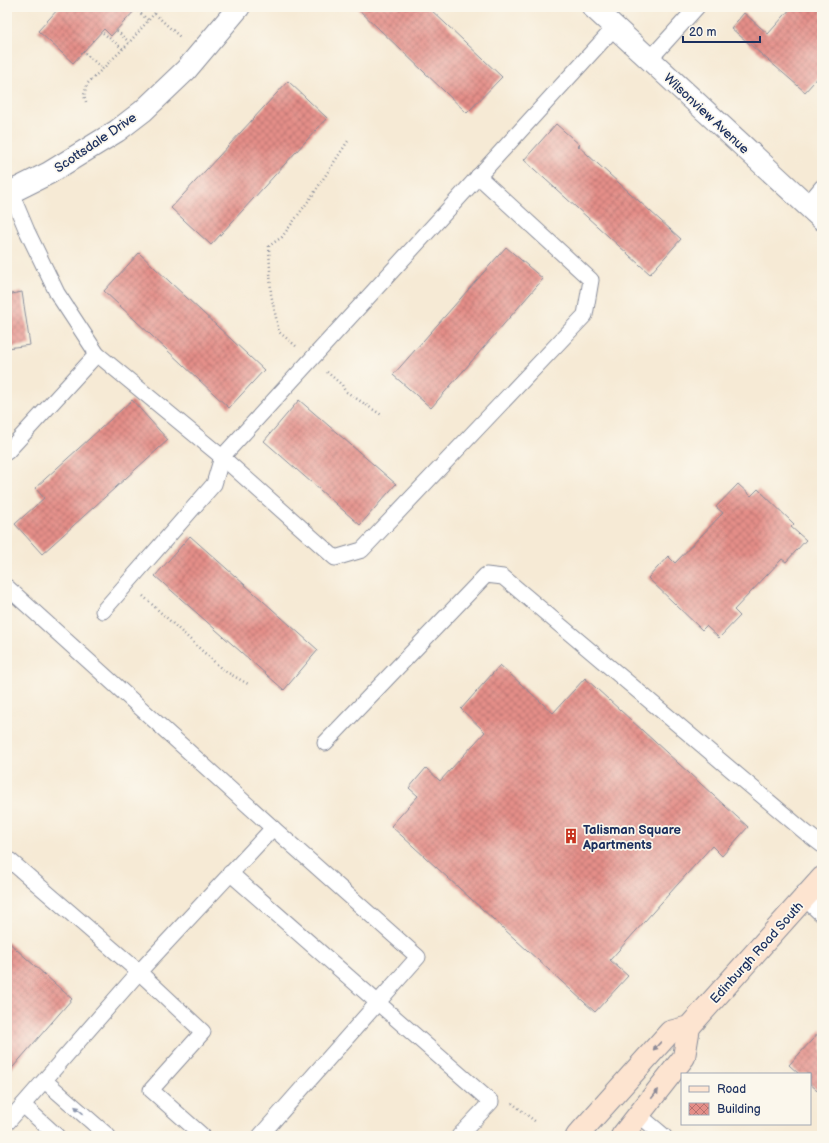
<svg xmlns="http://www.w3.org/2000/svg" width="829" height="1143" viewBox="0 0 829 1143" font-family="'Balsamiq Sans',sans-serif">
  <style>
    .building { fill: url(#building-cross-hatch) }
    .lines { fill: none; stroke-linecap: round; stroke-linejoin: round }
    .service-casing { stroke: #888c9a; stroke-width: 17 }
    .minor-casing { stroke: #888c9a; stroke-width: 24 }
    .tertiary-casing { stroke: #888c9a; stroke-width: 24 }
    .secondary-casing { stroke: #888c9a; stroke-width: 24 }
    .path { stroke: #888c9a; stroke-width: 2.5; stroke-dasharray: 1 3; stroke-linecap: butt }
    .service { stroke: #fff; stroke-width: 15 }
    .minor { stroke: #fff; stroke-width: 22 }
    .tertiary { stroke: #fff; stroke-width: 22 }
    .secondary { stroke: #fde4d0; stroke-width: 22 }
    .oneway { fill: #8c8a97 }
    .oneway2 { fill: #8d97ae }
    .labels { text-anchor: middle; stroke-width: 3.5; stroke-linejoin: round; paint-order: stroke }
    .street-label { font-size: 13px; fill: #1b2f5e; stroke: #fbf7ec }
    .poi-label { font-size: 13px; font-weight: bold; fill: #1b2f5e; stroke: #fbf7ec; text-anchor: start }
  </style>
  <defs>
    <pattern id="building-cross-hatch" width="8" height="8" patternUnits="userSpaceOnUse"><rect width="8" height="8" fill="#e48e88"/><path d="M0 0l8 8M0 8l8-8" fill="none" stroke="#b87472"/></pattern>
  </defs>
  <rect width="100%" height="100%" fill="#fbf7ec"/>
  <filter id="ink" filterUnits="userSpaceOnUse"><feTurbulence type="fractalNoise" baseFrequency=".025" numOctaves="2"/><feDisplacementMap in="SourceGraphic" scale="8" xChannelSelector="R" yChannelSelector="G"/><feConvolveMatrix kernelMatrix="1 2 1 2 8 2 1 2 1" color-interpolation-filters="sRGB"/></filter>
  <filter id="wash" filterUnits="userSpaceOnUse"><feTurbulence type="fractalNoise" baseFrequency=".012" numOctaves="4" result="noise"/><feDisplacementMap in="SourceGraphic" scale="16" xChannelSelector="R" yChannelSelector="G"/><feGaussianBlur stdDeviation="0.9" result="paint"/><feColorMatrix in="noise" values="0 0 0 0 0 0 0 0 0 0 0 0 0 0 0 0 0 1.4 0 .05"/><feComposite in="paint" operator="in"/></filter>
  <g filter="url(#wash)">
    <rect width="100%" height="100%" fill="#f6ead5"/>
    <g id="blocks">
      <!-- building -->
      <g class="building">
        <polygon points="60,7 138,7 111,36 104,29 73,63 38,31"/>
        <polygon points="356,7 428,7 502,77 467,113"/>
        <polygon points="792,7 822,7 822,56 820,58 822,60 822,73 805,92 731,28 744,13 768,34"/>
        <polygon points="288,81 327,118 211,245 171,208"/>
        <polygon points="556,124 580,145 578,146 681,239 650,274 524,160"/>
        <polygon points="506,247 543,279 431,408 393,375"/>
        <polygon points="139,253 264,370 229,408 104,291"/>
        <polygon points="22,292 30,345 7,348 7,295"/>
        <polygon points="132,400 168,440 42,554 15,524 44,498 35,488"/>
        <polygon points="299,400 396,484 360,525 264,441"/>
        <polygon points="738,484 751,496 758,489 794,524 791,527 806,540 786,562 782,559 734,610 740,616 719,638 706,626 702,630 648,578 668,556 675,563 723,513 716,507"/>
        <polygon points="190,536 318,650 284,690 155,576"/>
        <polygon points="500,665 553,713 585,678 748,827 722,856 712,846 610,960 628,976 595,1012 391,826 418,796 409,788 426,768 440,781 485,732 461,709"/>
        <polygon points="7,941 72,999 7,1074"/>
        <polygon points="822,1029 822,1094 810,1084 810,1074 799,1074 789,1065"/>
      </g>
    </g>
  </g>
  <g filter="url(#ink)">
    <use href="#blocks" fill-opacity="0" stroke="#888c9a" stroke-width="1"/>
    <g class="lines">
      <defs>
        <g id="service">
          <polyline points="650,59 697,7"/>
          <polyline points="11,193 27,231 57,293 97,354 222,457 335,558 362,550 585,315 591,280 478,176"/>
          <polyline points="807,205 822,187"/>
          <polyline points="7,452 97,354"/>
          <polyline points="7,587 273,828 139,972 7,1123"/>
          <polyline points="103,611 214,484 222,457 615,27"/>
          <polyline points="325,743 486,575 503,577 805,832 822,845"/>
          <polyline points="7,858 139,972 203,1032 151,1090 203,1136"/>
          <polyline points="230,873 491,1102 459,1136"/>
          <polyline points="45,1081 108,1136"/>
          <polyline points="23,1105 57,1136"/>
          <polyline points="639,1115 664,1136"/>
          <polyline points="260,1136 418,957 273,828"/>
        </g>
        <g id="minor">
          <polyline points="593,7 822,219"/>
          <polyline points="806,895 822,910"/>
        </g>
        <polyline id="tertiary" points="7,194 49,173 117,131 143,111 186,70 239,7"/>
        <g id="secondary">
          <polyline points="577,1136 670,1032 689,1027 822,878"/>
          <polyline points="622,1136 684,1057 689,1027"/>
        </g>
      </defs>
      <!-- service casing -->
      <use href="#service" class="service-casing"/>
      <!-- minor casing -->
      <use href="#minor" class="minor-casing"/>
      <!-- tertiary casing -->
      <use href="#tertiary" class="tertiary-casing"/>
      <!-- secondary casing -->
      <use href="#secondary" class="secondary-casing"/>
      <!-- path -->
      <g class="path">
        <polyline points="138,11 149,21"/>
        <polyline points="155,14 181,38"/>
        <polyline points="117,31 129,42"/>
        <polyline points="103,33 123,49"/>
        <polyline points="85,53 103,69"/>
        <polyline points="86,102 84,95 87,84 127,45 160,7"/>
        <polyline points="296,346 279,332 271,294 269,246 282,237 312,196 348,141"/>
        <polyline points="327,372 342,385 345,391 383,416"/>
        <polyline points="143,596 223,670 248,684"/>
        <polyline points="512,1103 536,1122"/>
      </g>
      <!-- service -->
      <use href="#service" class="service"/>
      <!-- minor -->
      <use href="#minor" class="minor"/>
      <!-- tertiary -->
      <use href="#tertiary" class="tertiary"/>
      <!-- secondary -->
      <use href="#secondary" class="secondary"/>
    </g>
    <!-- one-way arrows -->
    <defs><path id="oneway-solid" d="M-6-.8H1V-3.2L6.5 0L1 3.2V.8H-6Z"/></defs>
    <g class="oneway">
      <use href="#oneway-solid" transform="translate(657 1046) rotate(133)"/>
      <use href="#oneway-solid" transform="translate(655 1094) rotate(-52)"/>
    </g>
    <use class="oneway2" href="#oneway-solid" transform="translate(79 1110) rotate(-139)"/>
  </g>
  <!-- icons -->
  <defs>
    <symbol id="building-bare" viewBox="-9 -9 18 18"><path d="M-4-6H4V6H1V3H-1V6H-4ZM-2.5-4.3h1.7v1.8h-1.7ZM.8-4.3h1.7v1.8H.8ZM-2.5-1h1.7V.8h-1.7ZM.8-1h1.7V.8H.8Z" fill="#c8321e" stroke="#fbf7ec" stroke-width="2.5" paint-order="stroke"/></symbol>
  </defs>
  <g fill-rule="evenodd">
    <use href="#building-bare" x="560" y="825" width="22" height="22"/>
  </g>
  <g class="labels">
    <!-- street labels -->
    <g class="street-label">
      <text transform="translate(707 113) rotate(43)" y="5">Wilsonview Avenue</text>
      <text transform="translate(95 142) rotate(-34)" y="5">Scottsdale Drive</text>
      <text transform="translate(756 952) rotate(-48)" y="5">Edinburgh Road South</text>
    </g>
    <!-- poi labels -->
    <g class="poi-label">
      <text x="583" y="834">Talisman Square<tspan x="583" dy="15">Apartments</tspan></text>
    </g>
  </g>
  <!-- margin -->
  <rect width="829" height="1143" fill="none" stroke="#fbf7ec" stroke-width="24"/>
  <!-- legend -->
  <rect x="681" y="1073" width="130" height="52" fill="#fbf7ec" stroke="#a1a7b3"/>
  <rect x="689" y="1086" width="20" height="6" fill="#fde4d0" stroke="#a1a7b3"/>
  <text x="717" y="1093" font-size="12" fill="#1b2f5e">Road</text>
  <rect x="689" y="1103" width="20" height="12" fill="url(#building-cross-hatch)" stroke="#a1a7b3"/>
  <text x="717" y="1113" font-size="12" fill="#1b2f5e">Building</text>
  <!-- scale -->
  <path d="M683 36v6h77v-6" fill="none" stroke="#1b2f5e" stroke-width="2"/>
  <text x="689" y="36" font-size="12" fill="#1b2f5e" stroke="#fbf7ec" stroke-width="3" paint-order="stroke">20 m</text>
</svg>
